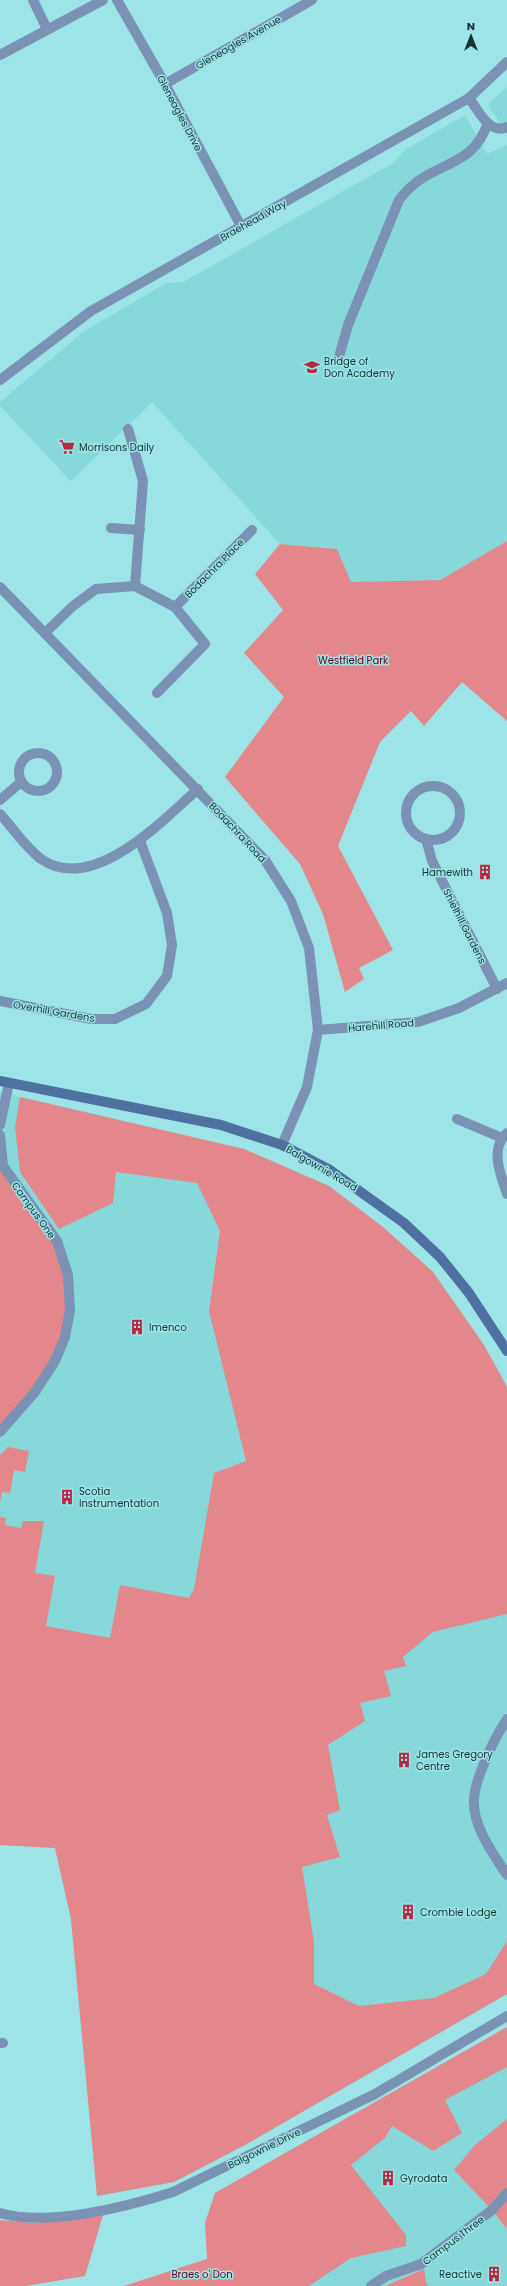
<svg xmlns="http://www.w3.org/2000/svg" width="507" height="2286" viewBox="0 0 507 2286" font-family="Poppins,sans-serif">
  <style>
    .built { fill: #86d8d9 }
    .green { fill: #e4878d }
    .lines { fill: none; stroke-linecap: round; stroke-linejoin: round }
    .street { stroke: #7a92b3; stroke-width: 10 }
    .secondary { stroke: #4e71a1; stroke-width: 10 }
    .labels { text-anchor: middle; stroke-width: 3; stroke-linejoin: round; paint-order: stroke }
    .street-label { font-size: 10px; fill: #153333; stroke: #9ce4e5 }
    .poi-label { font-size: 10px; fill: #153333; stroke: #9ce4e5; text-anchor: start }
    .park-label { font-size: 10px; fill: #64041c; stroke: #9ce4e5 }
  </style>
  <rect width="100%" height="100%" fill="#9ce4e5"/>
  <!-- built -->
  <g class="built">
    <polygon points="507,87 507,125 502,127 488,104"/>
    <polygon points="465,115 487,154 507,145 507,541 440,580 350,582 337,549 280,544 152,402 71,481 0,406 0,402 83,332 166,283 183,282 393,163 406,149"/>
    <polygon points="0,1092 244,1149 329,1186 383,1227 433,1272 484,1345 507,1387 507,1994 245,2145 174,2182 97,2196 71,1919 55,1848 0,1845"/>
    <polygon points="507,2027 507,2286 226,2286 205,2223 215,2193"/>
  </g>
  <!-- green -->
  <g class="green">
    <polygon points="507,541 507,721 462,682 424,726 411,711 380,742 338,846 393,950 359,968 364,979 345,992 323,914 300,864 225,777 284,697 244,653 283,610 255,574 280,544 337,549 351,582 440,580"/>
    <polygon points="20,1097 244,1149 329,1186 383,1227 433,1272 484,1345 507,1387 507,1614 433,1632 403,1657 406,1666 384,1671 391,1696 360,1703 365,1721 328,1745 340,1810 327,1815 340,1857 302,1867 314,1942 314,1984 359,2006 434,1998 486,1974 507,1941 507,1994 245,2145 174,2182 97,2196 71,1919 55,1848 0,1845 0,1517 6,1518 5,1525 21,1528 23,1521 44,1521 35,1573 55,1576 46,1626 110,1638 120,1585 189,1598 194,1589 214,1473 246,1461 209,1311 220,1231 197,1183 116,1172 113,1203 59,1229 20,1172 15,1127"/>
    <polygon points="0,1135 3,1166 57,1241 70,1310 55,1361 0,1432"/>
    <polygon points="8,1447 29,1451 25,1472 14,1470 10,1493 2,1492 0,1502 0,1455"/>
    <polygon points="507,2027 507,2067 445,2100 462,2133 433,2151 392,2126 385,2138 351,2165 406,2235 406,2246 351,2258 309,2286 124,2286 207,2259 205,2223 215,2193"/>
    <polygon points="507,2119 507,2229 492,2210 454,2170 475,2145"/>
    <polygon points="103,2215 85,2276 26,2286 0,2286 0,2220 32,2223"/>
    <polygon points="424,2269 426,2282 428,2286 385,2286"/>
  </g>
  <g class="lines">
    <!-- street -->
    <g class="street">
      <polyline points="33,0 47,29"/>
      <polyline points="117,0 165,84 241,226"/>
      <polyline points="0,55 103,0"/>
      <polyline points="165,84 312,0"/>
      <path d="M 469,98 C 479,111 489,135 507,127"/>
      <path d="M 338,360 L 348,325 L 399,200 C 406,191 414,183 424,177 C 453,160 475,159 488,123"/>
      <polyline points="0,380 91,311 469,98 507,62"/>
      <polyline points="128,429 143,481 135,586"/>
      <polyline points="111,528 140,530"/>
      <polyline points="0,587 265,860 291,901 309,948 318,1030 307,1087 282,1145"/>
      <polyline points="175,607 252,530"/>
      <polyline points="46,632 73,606 96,589 135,586 175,607 205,644 157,693"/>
      <circle cx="38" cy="772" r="19"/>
      <circle cx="433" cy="813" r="27"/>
      <polyline points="0,800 21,782"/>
      <path d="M 0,814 C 13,828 25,847 41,859 C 93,895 163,820 198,789"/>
      <polyline points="426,839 432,861 497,989"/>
      <polyline points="0,1001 91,1019 115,1019 146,1004 167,976 172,945 167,913 140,841"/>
      <polyline points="318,1030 418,1022 459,1008 507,983"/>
      <polyline points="457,1119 502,1138"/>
      <polyline points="0,1125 9,1083"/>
      <path d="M 507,1133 C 489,1148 501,1176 507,1194"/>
      <polyline points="0,1135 3,1166 57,1241 68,1275 70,1310 65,1337 55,1361 35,1392 0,1432"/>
      <path d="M 507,1719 C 495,1737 475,1778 474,1799 C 472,1825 493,1854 507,1875"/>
      <polyline points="0,2043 3,2043"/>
      <path d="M 0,2213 C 48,2227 126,2207 173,2192 L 375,2094 L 507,2016"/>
      <polyline points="371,2286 386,2276 421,2264 492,2210 507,2193"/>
    </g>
    <!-- secondary -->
    <polyline class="secondary" points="0,1081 221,1125 282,1145 330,1170 404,1223 440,1257 469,1293 507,1351"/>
  </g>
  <!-- icons -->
  <defs>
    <symbol id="school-bare" viewBox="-9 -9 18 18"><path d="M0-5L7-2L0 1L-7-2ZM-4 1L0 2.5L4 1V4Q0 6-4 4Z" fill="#b92843" stroke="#9ce4e5" stroke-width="2.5" paint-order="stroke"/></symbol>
    <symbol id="supermarket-bare" viewBox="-9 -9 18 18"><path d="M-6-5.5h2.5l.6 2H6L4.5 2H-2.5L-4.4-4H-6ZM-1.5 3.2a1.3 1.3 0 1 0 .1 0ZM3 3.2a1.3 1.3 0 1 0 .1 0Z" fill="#b92843" stroke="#9ce4e5" stroke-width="2.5" paint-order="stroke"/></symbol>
    <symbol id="building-bare" viewBox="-9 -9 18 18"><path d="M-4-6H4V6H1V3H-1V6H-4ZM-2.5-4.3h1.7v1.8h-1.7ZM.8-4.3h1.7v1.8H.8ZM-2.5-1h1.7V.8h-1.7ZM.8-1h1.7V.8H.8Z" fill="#b92843" stroke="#9ce4e5" stroke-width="2.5" paint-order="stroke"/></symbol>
  </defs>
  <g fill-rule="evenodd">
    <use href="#school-bare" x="301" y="356" width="22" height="22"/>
    <use href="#supermarket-bare" x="56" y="436" width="22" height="22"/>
    <use href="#building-bare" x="474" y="861" width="22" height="22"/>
    <use href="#building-bare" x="126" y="1316" width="22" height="22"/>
    <use href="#building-bare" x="56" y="1486" width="22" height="22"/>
    <use href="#building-bare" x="393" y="1749" width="22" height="22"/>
    <use href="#building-bare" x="397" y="1901" width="22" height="22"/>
    <use href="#building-bare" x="377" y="2167" width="22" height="22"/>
    <use href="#building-bare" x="483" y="2263" width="22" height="22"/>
  </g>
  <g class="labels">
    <!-- street labels -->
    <g class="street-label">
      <text transform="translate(238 42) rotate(-30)" y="4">Gleneagles Avenue</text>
      <text transform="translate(180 113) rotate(62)" y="4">Gleneagles Drive</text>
      <text transform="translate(253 220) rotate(-29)" y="4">Braehead Way</text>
      <text transform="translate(214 568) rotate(-45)" y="4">Bodachra Place</text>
      <text transform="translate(238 832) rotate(47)" y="4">Bodachra Road</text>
      <text transform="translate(465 926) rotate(63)" y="4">Shielhill Gardens</text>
      <text transform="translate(54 1011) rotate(10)" y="4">Overhill Gardens</text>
      <text transform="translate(381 1025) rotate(-5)" y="4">Harehill Road</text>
      <text transform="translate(322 1168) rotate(30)" y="4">Balgownie Road</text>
      <text transform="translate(34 1210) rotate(54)" y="4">Campus One</text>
      <text transform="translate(264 2148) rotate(-26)" y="4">Balgownie Drive</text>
      <text transform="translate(453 2240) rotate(-37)" y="4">Campus Three</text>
    </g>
    <!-- poi labels -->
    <g class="poi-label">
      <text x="324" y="365">Bridge of<tspan x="324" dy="12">Don Academy</tspan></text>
      <text x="79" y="451">Morrisons Daily</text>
      <text x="473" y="876" text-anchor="end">Hamewith</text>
      <text x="149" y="1331">Imenco</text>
      <text x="79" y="1495">Scotia<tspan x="79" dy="12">Instrumentation</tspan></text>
      <text x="416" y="1758">James Gregory<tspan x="416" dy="12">Centre</tspan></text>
      <text x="420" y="1916">Crombie Lodge</text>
      <text x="400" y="2182">Gyrodata</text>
      <text x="482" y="2278" text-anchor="end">Reactive</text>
    </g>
    <!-- park labels -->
    <g class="park-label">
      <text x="353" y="664">Westfield Park</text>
      <text x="202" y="2278">Braes o' Don</text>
    </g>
  </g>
  <!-- north arrow -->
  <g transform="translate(471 36)" stroke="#9ce4e5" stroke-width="3" paint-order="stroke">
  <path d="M0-3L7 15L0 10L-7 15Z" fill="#153333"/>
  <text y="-6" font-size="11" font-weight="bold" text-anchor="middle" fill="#153333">N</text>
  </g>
</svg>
